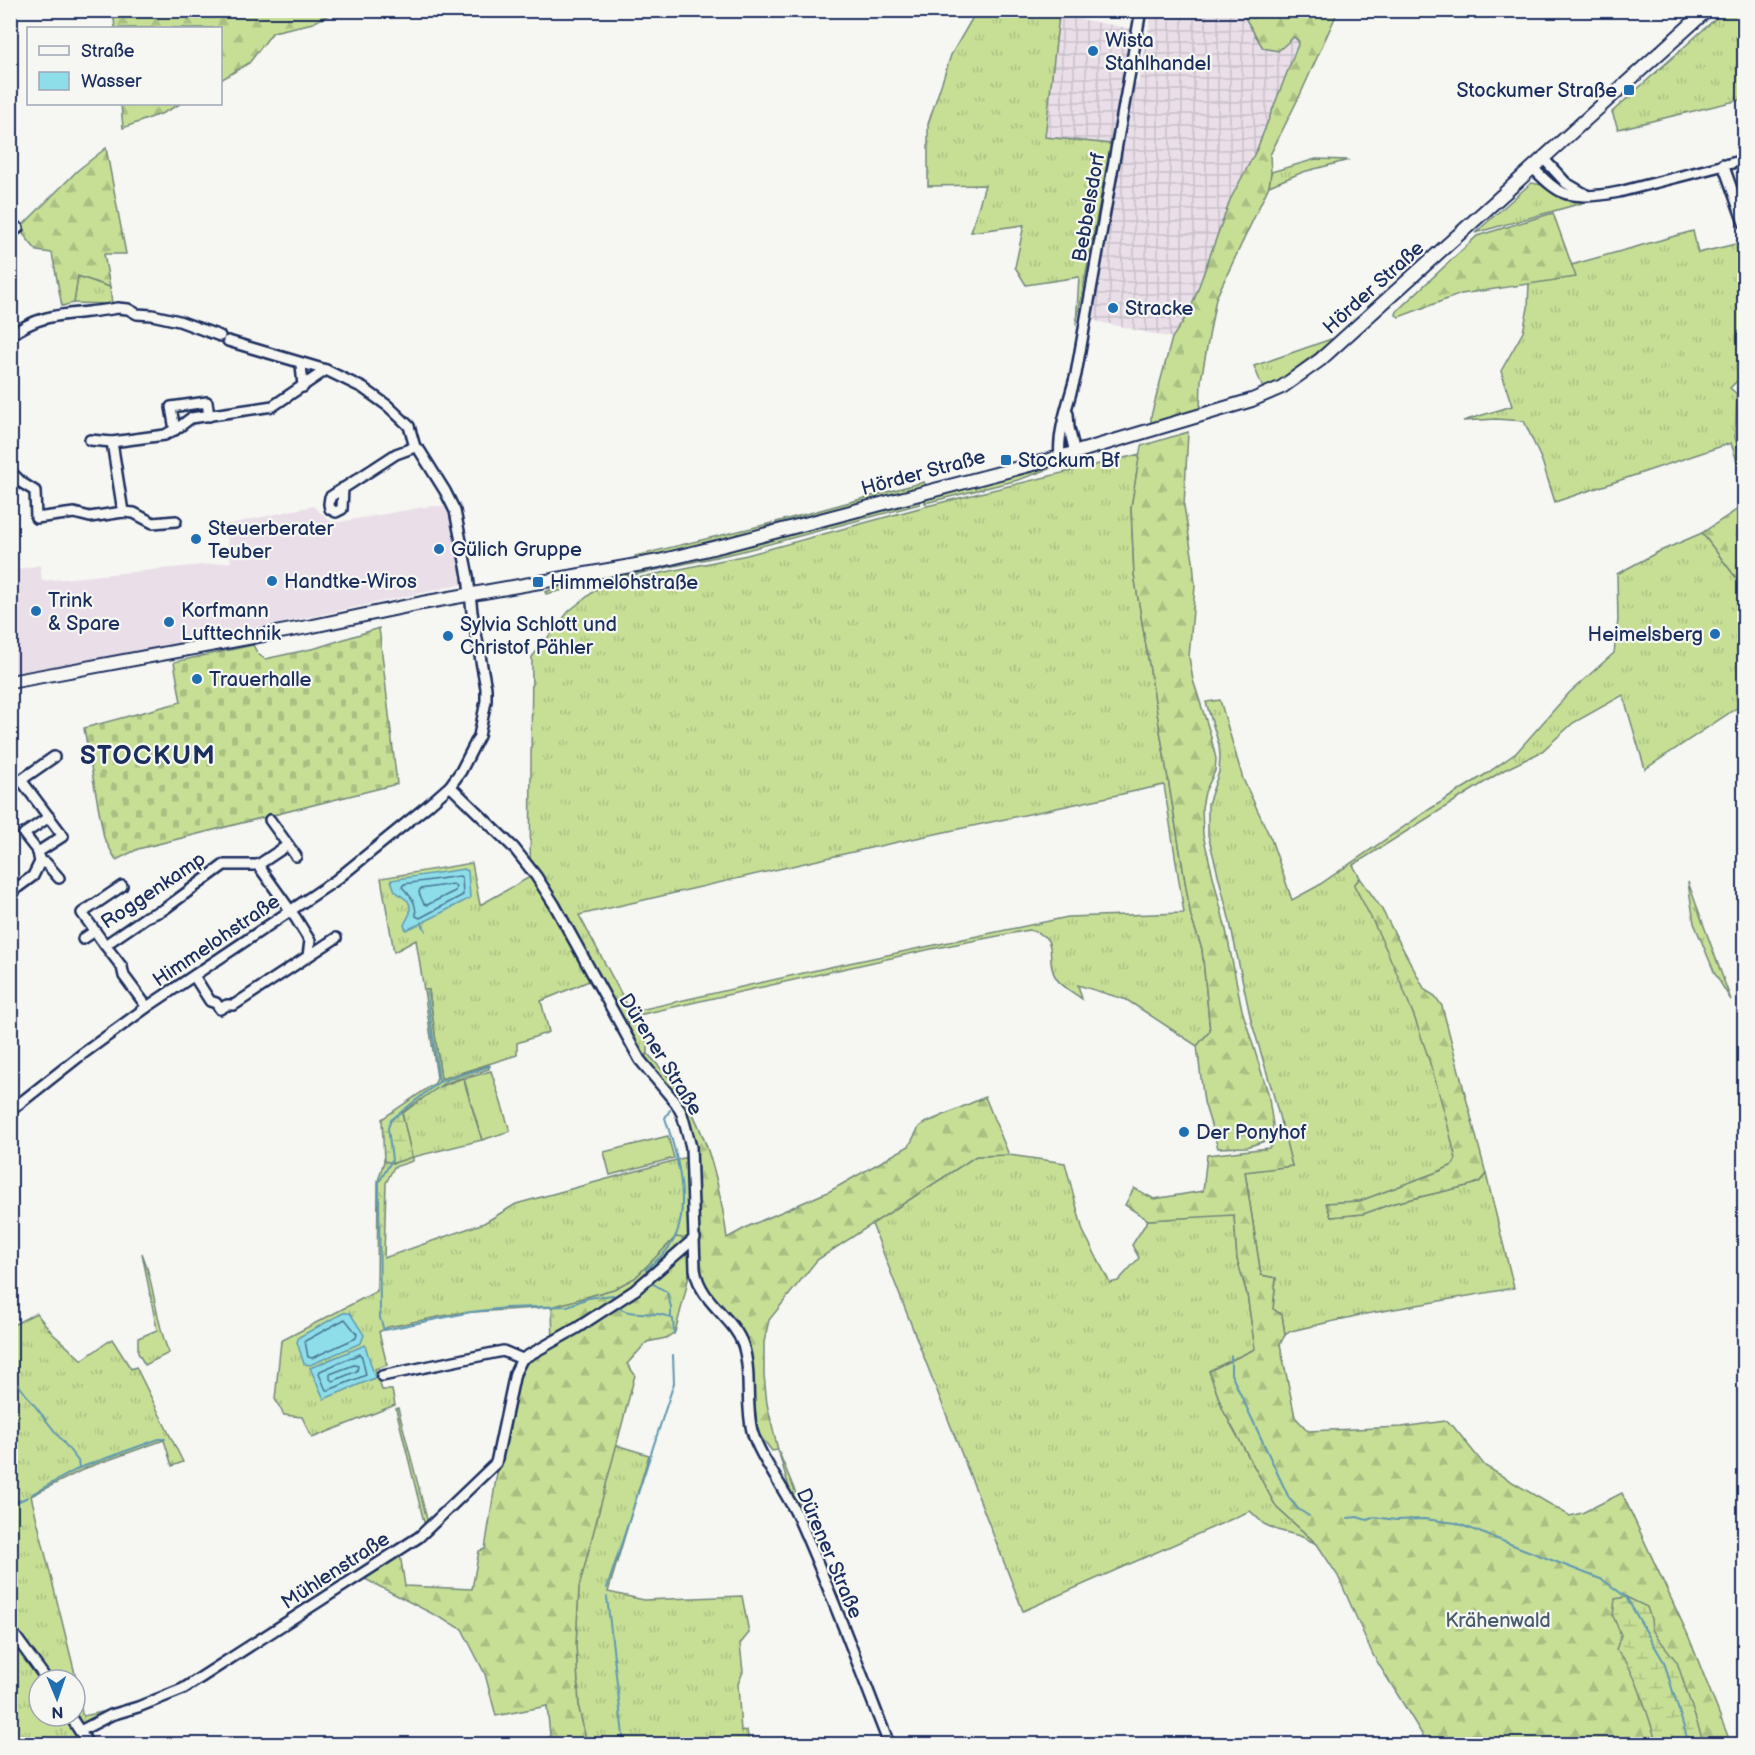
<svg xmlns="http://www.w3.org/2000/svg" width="1755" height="1755" viewBox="0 0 1755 1755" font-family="'Balsamiq Sans',sans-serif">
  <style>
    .built { fill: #eadfe9 }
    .industrial { fill: url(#industrial-grid) }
    .grass { fill: url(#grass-tufts); stroke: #71877a; stroke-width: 1.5; fill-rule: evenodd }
    .forest { fill: url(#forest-firs); stroke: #71877a; stroke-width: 1.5 }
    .wetland { fill: url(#wetland-marsh); stroke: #71877a; stroke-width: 1.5 }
    .cemetery { fill: url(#cemetery-stones); stroke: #71877a; stroke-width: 1.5 }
    .pitch { fill: #c7df95; stroke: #71877a; stroke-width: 1.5 }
    .water { fill: #8edee9; stroke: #6098b1; stroke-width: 1.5 }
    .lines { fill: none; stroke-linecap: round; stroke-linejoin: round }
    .shore { stroke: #497596; stroke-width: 1.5 }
    .stream { stroke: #6098b1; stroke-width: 2 }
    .minor-casing { stroke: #1b2f5e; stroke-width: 14 }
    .major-casing { stroke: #1b2f5e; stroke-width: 16 }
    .minor { stroke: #f6f6f2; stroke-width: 9 }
    .major { stroke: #f6f6f2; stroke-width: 12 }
    .poi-dot { fill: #1f6fb2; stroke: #f6f6f2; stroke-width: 2 }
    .labels { text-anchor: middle; stroke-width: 4.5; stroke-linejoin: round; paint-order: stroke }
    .poi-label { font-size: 20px; fill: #1b2f5e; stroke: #f6f6f2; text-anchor: start }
    .street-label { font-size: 20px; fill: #1b2f5e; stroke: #f6f6f2 }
    .park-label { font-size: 20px; fill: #465b6c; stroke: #f6f6f2 }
    .district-label { font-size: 26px; font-weight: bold; letter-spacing: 1.5px; fill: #1b2f5e; stroke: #f6f6f2 }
  </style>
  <defs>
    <pattern id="industrial-grid" width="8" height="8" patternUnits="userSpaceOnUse" patternTransform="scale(1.5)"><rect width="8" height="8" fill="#eadfe9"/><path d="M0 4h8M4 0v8" fill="none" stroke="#c8c0ca"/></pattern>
    <pattern id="grass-tufts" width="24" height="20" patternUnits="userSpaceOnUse" patternTransform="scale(1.5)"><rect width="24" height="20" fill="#c7df95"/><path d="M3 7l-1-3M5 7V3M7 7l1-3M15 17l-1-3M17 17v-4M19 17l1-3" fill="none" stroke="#aac083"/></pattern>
    <pattern id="forest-firs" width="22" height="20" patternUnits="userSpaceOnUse" patternTransform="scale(1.5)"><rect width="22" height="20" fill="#c7df95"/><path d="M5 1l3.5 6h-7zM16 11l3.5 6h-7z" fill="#aac083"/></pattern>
    <pattern id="wetland-marsh" width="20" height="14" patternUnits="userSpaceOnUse" patternTransform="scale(1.5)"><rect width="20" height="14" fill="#c7df95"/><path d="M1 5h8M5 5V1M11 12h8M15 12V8" fill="none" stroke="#aac083"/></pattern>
    <pattern id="cemetery-stones" width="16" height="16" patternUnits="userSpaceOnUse" patternTransform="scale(1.5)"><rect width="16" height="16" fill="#c7df95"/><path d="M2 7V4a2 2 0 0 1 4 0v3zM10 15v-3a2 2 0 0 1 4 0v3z" fill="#aac083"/></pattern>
  </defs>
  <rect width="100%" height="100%" fill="#f6f6f2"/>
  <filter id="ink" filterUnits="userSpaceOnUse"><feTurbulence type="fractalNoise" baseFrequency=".0167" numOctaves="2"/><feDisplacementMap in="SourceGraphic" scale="12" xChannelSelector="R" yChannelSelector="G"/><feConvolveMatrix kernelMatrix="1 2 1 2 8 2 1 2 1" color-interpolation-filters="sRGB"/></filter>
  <g filter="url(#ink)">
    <!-- built -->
    <polygon class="built" points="313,506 333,523 430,506 458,506 472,582 232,634 11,674 11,571 40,565 42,581 231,562 225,525"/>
    <!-- industrial -->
    <g class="industrial">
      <polygon points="1152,11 1241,11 1263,47 1294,37 1299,42 1257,149 1230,200 1190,311 1172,338 1091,320 1135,83 1138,84"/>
      <polygon points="1059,15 1133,29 1111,144 1045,137"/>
    </g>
    <!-- grass -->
    <g class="grass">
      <polygon points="977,10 1048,11 1059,15 1045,137 1111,144 1076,325 1079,277 1026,285 1015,267 1024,225 971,232 985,185 928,186 928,124 951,55"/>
      <polygon points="1724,11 1744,11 1744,99 1618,129 1612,112"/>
      <polygon points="1316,159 1349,160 1303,172 1269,186 1271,172"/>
      <polygon points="1544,182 1567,198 1583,201 1582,203 1475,233 1529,185 1532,183 1542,185"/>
      <polygon points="1693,231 1698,253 1744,242 1744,367 1738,380 1730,388 1737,394 1735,437 1744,469 1744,483 1731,443 1555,502 1542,461 1524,421 1496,419 1463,421 1512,406 1501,371 1523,332 1528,308 1529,282 1575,277 1571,265"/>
      <polygon points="78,276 110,287 112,304 74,303"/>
      <polygon points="1331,339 1334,340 1282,378 1283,382 1264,391 1254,366"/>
      <path d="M 1140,454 L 1131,508 L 1134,574 L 1191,917 L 1202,949 L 1210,1031 L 1197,1046 L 1127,1000 L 1078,985 L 1082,999 C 1074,993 1061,986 1056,978 C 1043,957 1063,938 1029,930 L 931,949 L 634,1016 L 648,1044 L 648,1054 L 642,1057 L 614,1023 L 589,981 L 541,1001 L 549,1032 L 517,1043 L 517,1055 L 441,1079 L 429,990 L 424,990 L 416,940 L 394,952 L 381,878 L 472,863 L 480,905 L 530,877 L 532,657 L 569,611 L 597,589 L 633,579 L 747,555 L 923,507 ZM 1164,785 L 1184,913 L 1068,917 L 830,967 L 631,1012 L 579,915 L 870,848 Z"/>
      <polygon points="1049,467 1049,469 1018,480 925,503 925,496 987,483"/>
      <polygon points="924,482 925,484 921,487 777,526 776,522"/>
      <polygon points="920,500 920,504 739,552 546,594 545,592 562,586 562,583"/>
      <polygon points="772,523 772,528 705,546 636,559 635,556"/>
      <path d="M 1702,533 L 1744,588 L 1744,703 L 1645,769 L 1623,695 L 1573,723 L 1541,752 L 1504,770 L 1353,865 L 1360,878 L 1354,885 C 1390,951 1421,1020 1441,1092 C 1447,1114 1451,1136 1456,1159 L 1453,1165 L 1440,1171 L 1360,1201 L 1326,1203 L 1331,1217 L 1363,1214 L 1394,1203 L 1471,1185 L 1479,1182 L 1486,1174 L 1514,1288 L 1360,1315 L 1291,1331 L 1285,1335 L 1282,1315 L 1273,1309 L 1276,1278 L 1261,1275 L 1245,1171 L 1292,1166 L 1273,1093 L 1251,1020 L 1229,918 L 1208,835 L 1208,804 L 1219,772 L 1220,757 L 1219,745 L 1206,702 L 1220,700 L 1243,779 L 1271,839 L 1292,900 L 1316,887 L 1430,809 L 1486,774 L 1516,753 L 1569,693 L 1614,653 L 1618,620 L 1617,574 L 1658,552 Z"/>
      <polygon points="1688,882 1731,1000 1715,974 1694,923"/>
      <polygon points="463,1078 482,1140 413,1157 413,1161 394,1167 386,1183 384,1258 484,1223 516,1204 691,1156 698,1210 698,1248 676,1237 635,1278 614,1289 552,1307 458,1313 388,1327 379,1332 387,1365 375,1369 382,1390 392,1390 395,1405 312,1438 302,1417 284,1415 275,1399 281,1341 377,1291 378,1181 384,1161 394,1163 412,1157 402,1114 434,1089"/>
      <polygon points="1009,1155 1065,1163 1083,1231 1110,1283 1118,1281 1139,1258 1132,1245 1148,1220 1234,1214 1237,1259 1247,1294 1255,1349 1209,1371 1223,1410 1277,1508 1317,1544 1300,1536 1277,1530 1264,1524 1250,1511 1023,1611 872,1224 976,1156"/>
      <path d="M 142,1253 C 155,1285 155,1321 169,1353 L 145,1365 L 138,1353 L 138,1338 L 157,1330 Z"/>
      <path d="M 36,1313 L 53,1334 L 82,1360 L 112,1339 L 131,1369 L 136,1367 L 183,1462 L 172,1466 L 164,1440 L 86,1468 L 31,1496 L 77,1682 L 82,1714 L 84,1716 L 138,1704 L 176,1688 L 399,1546 L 425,1526 L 396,1409 L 398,1408 L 428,1523 L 424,1529 L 341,1592 L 190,1690 L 141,1711 L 113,1719 L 92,1730 L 87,1744 L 11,1744 L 11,1326 ZM 39,1680 L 75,1680 L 75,1716 L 39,1716 Z"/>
      <polygon points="616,1445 649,1455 608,1592 644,1600 742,1596 749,1633 740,1644 743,1672 738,1684 741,1732 747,1730 749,1744 587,1744 579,1709 576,1644 579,1587"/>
      <polygon points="778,1450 811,1530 895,1744 885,1744 809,1533 791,1494"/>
    </g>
    <!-- forest -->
    <g class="forest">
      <polygon points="113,11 113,10 336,11 313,23 273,32 249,63 221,80 220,28 115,28"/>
      <polygon points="1241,11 1338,11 1301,93 1270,155 1271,172 1269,186 1216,298 1201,380 1200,410 1151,424 1151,416 1172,338 1190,311 1230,200 1257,149 1299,42 1294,37 1278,51 1263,48"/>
      <polygon points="121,104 180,104 163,113 123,128"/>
      <polygon points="106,148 126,254 104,254 110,287 78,276 74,303 62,306 52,253 37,251 19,229 78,170"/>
      <polygon points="1553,213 1576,277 1461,294 1399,317 1396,315 1397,311 1477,236"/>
      <polygon points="1188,432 1184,506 1193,561 1195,586 1189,657 1193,680 1210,733 1216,759 1215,771 1205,792 1202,807 1203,835 1226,930 1242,1010 1268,1093 1273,1125 1271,1136 1265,1141 1247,1147 1218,1148 1204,1102 1197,1046 1210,1031 1202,949 1191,917 1134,574 1131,508 1141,446"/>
      <polygon points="1744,505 1744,588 1702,533"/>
      <path d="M 1360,878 L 1381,908 L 1425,990 L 1435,996 L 1442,1006 L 1486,1174 L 1479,1182 L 1471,1185 L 1394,1203 L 1363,1214 L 1331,1217 L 1326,1203 L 1360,1201 L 1440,1171 L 1453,1165 L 1456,1159 C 1433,1059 1403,975 1354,885 Z"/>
      <path d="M 648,1054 C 661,1069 676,1084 686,1101 C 710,1142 721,1191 727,1238 L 749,1226 L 830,1191 L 909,1146 L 919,1127 L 923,1124 L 985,1097 L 1009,1155 L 976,1156 L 817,1260 L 769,1320 L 764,1342 L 764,1375 L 767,1404 L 778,1450 L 772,1451 L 758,1433 L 748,1344 L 701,1278 L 698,1248 L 698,1210 L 689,1128 L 642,1057 Z"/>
      <polygon points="1281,1121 1292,1166 1245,1172 1261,1275 1276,1278 1273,1309 1282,1315 1285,1335 1280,1344 1295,1417 1308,1431 1402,1427 1445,1421 1453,1426 1485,1466 1570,1516 1582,1513 1622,1493 1688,1635 1731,1744 1428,1744 1373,1655 1338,1576 1317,1544 1277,1508 1223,1410 1209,1371 1255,1349 1247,1294 1237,1259 1234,1215 1148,1220 1125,1205 1134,1188 1154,1199 1203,1191 1207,1155 1269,1148 1277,1138"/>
      <path d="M 676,1237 L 688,1239 C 695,1268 682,1303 675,1332 L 666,1338 L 647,1342 L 627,1364 L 635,1375 L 579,1587 L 576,1644 L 579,1709 L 587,1744 L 551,1744 L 547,1706 L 496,1716 L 485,1674 L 462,1629 L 361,1577 L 400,1554 L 405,1586 L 472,1589 L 479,1551 L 485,1549 L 496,1479 L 518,1373 L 525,1359 L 553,1345 L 552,1307 L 614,1289 L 635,1278 Z"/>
    </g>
    <!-- wetland -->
    <g class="wetland">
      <polygon points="424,990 429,990 441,1079 489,1065 489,1069 443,1084 402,1113 412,1157 394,1163 384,1161 382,1119 435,1083 437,1078"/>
      <path d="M 1626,1597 L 1647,1607 L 1651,1619 L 1652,1630 L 1677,1662 L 1704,1744 L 1657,1744 C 1649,1720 1635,1665 1616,1650 L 1621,1635 L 1613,1616 L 1615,1599 Z"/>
    </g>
    <!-- cemetery -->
    <polygon class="cemetery" points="379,628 397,784 138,849 116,860 104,838 84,728 181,702 174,662 253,645 258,654 265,659 316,648"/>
    <!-- pitch -->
    <g class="pitch">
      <polygon points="491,1071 510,1131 482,1140 464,1079"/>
      <polygon points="668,1136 674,1158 610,1175 604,1152"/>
    </g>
    <!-- water -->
    <g class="water">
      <polygon points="464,869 468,871 470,898 422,923 406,930 404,925 410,913 410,906 408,901 395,891 391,880"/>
      <polygon points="343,1313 350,1313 364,1335 361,1343 310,1365 304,1364 297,1342 299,1337"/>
      <polygon points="365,1345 375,1378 324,1399 310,1368"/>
    </g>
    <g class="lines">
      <!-- shore -->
      <g class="shore">
        <path d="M 460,876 L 462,878 L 463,895 L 420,918 L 416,916 C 416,901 411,897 402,887 L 404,884 Z"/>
        <polygon points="453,884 456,886 455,891 427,905 424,904 419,893 420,889"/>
        <polygon points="345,1319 357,1334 356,1338 312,1358 308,1357 305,1341"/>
        <polygon points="360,1354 362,1357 366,1375 329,1390 326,1390 319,1374 320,1371"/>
        <polygon points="354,1365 358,1366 357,1371 333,1381 330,1379 330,1374"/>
      </g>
      <!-- stream -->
      <g class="stream">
        <polyline points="1252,10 1253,18"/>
        <polyline points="421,922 426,931"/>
        <polyline points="427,993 439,1082"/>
        <polyline points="490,1066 439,1082 391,1120 388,1128 392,1160 379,1182 380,1318 384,1330 471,1312 506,1308 568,1306 588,1298 613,1295 615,1300"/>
        <path d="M 647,1272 L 646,1269 C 655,1262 664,1255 670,1246 C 694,1212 677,1153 665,1118 L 670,1110"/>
        <polyline points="650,1282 667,1292 671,1307 671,1317"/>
        <path d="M 617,1306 C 630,1319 655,1308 673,1319 L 674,1334"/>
        <polyline points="1231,1356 1231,1374 1289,1498 1298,1509 1309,1516"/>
        <polyline points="10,1374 78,1461 79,1468"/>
        <polyline points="32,1494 79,1468 159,1439 165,1439"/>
        <polyline points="10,1505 28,1497"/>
        <polyline points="1348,1518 1357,1517 1367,1520 1375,1517 1396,1520 1424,1519 1456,1523 1603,1580 1626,1597 1664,1662 1689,1744"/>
        <polyline points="607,1588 674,1383 673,1355"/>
        <polyline points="607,1597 624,1744"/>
      </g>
      <defs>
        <g id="minor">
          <polyline points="1543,158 1566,183 1585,194"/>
          <polyline points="1723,164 1744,223"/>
          <path d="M 1533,168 C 1542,177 1554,190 1567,194 C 1583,198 1604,195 1619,192 L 1744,160"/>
          <polyline points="10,235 18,228"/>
          <path d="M 10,336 C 45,309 77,316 117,308 L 128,309 L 137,314 L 152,315 L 179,321 L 220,336"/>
          <polyline points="301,364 303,387"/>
          <polyline points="1068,414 1069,428 1075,453"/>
          <polyline points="175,430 171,407 207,402 209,416"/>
          <polyline points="90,440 112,442 165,435 179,427 191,418 273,406 326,370"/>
          <polyline points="112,442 123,512"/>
          <path d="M 1060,457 C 1057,431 1070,399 1076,374 L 1141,10"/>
          <polyline points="10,471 22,483 35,491 36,518 74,513 90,517 123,512 134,513 153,523 176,521"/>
          <polyline points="343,488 342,509 336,512 330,509 329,504 330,497 396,454 415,447"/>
          <polyline points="10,780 21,780 54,757"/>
          <path d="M 450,786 L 514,848 L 536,876 L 554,904 L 640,1060 L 676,1103 L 682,1114 L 691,1147 L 695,1269 C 700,1303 733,1316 743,1345 C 752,1373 745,1403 752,1431 C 760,1459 789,1494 801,1524 C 833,1596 860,1671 889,1744"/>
          <polyline points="288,845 296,856"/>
          <polyline points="38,852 24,834 49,817"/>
          <polyline points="40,862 46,863 59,878"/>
          <polyline points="258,865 288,845 270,820"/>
          <polyline points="122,886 82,913 105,945 146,917 163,910 224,865 258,865 295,917 310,941 308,956"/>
          <polyline points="10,893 33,876 40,862 38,852 63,836 21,780"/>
          <polyline points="83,939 95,931"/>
          <polyline points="105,945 122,967 124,976 147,1007"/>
          <polyline points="194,976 210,1001 216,1003 220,1009 227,1005 234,1005 336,938"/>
          <polyline points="10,1111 81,1055 147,1007 336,880 426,807 450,786 461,771 479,736 486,701 486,688 472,612 468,576 455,511 445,491 420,451 415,447 409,426 388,406 363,388 326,370 228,341"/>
          <polyline points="382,1376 503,1351 522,1359"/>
          <polyline points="10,1629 47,1680"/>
          <polyline points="70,1716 88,1744"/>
          <polyline points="80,1731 111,1715 138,1707 183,1689 419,1537 496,1463 515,1373 522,1359 577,1328 635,1290 695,1238"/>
        </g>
        <polyline id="major" points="10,682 313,626 422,603 659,561 725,545 1060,457 1252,400 1282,387 1320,360 1707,10"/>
      </defs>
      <!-- minor casing -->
      <use href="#minor" class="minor-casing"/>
      <!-- major casing -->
      <use href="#major" class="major-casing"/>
      <!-- minor -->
      <use href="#minor" class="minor"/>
      <!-- major -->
      <use href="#major" class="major"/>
    </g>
  </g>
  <!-- markers -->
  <g class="poi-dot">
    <circle cx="1093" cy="51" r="6"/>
    <rect x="1623" y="84" width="12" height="12" rx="3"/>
    <circle cx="1113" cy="308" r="6"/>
    <rect x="1000" y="454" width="12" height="12" rx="3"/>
    <circle cx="196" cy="539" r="6"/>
    <circle cx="439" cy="549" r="6"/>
    <circle cx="272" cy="581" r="6"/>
    <rect x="532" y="576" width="12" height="12" rx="3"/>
    <circle cx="36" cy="611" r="6"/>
    <circle cx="169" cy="622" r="6"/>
    <circle cx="1715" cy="634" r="6"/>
    <circle cx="448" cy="636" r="6"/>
    <circle cx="197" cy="679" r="6"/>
    <circle cx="1184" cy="1132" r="6"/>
  </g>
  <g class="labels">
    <!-- poi labels -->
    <g class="poi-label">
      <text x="1105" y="47">Wista<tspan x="1105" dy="23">Stahlhandel</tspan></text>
      <text x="1617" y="97" text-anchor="end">Stockumer Straße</text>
      <text x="1125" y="315">Stracke</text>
      <text x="1018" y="467">Stockum Bf</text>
      <text x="208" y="535">Steuerberater<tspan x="208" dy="23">Teuber</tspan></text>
      <text x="451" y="556">Gülich Gruppe</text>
      <text x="284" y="588">Handtke-Wiros</text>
      <text x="550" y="589">Himmelohstraße</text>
      <text x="48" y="607">Trink<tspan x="48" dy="23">&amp; Spare</tspan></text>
      <text x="181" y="617">Korfmann<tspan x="181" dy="23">Lufttechnik</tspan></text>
      <text x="460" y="631">Sylvia Schlott und<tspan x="460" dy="23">Christof Pähler</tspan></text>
      <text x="1703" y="641" text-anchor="end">Heimelsberg</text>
      <text x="209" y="686">Trauerhalle</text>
      <text x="1196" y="1139">Der Ponyhof</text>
    </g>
    <!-- street labels -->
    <g class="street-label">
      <text transform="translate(1088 207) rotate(-80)" y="7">Bebbelsdorf</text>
      <text transform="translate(1373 287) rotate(-42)" y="7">Hörder Straße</text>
      <text transform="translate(923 472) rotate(-15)" y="7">Hörder Straße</text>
      <text transform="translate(153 890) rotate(-34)" y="7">Roggenkamp</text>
      <text transform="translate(216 940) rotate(-34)" y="7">Himmelohstraße</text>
      <text transform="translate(661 1054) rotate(58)" y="7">Dürener Straße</text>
      <text transform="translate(830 1553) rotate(67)" y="7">Dürener Straße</text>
      <text transform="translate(335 1570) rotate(-33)" y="7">Mühlenstraße</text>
    </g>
    <!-- park labels -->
    <g class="park-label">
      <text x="1498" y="1627">Krähenwald</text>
    </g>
    <!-- district labels -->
    <g class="district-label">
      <text x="148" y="764">STOCKUM</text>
    </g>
  </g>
  <!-- margin -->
  <rect width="1755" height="1755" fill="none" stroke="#f6f6f2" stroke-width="36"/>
  <rect x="18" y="18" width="1719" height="1719" fill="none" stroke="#1b2f5e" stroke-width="2" filter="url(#ink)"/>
  <!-- legend -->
  <rect x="27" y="27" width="195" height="78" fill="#f6f6f2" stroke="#9ea6b7" stroke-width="1.5"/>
  <rect x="39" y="46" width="30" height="9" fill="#f6f6f2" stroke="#9ea6b7" stroke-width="1.5"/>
  <text x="81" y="57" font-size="18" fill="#1b2f5e">Straße</text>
  <rect x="39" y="72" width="30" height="18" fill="#8edee9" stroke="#9ea6b7" stroke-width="1.5"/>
  <text x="81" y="87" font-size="18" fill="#1b2f5e">Wasser</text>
  <!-- north arrow -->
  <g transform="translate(57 1698) rotate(178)"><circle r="28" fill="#f6f6f2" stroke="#9ea6b7" stroke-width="1.5"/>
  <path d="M0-4.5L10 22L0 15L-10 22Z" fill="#1f6fb2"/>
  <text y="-9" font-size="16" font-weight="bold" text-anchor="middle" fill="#1b2f5e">N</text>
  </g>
</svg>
